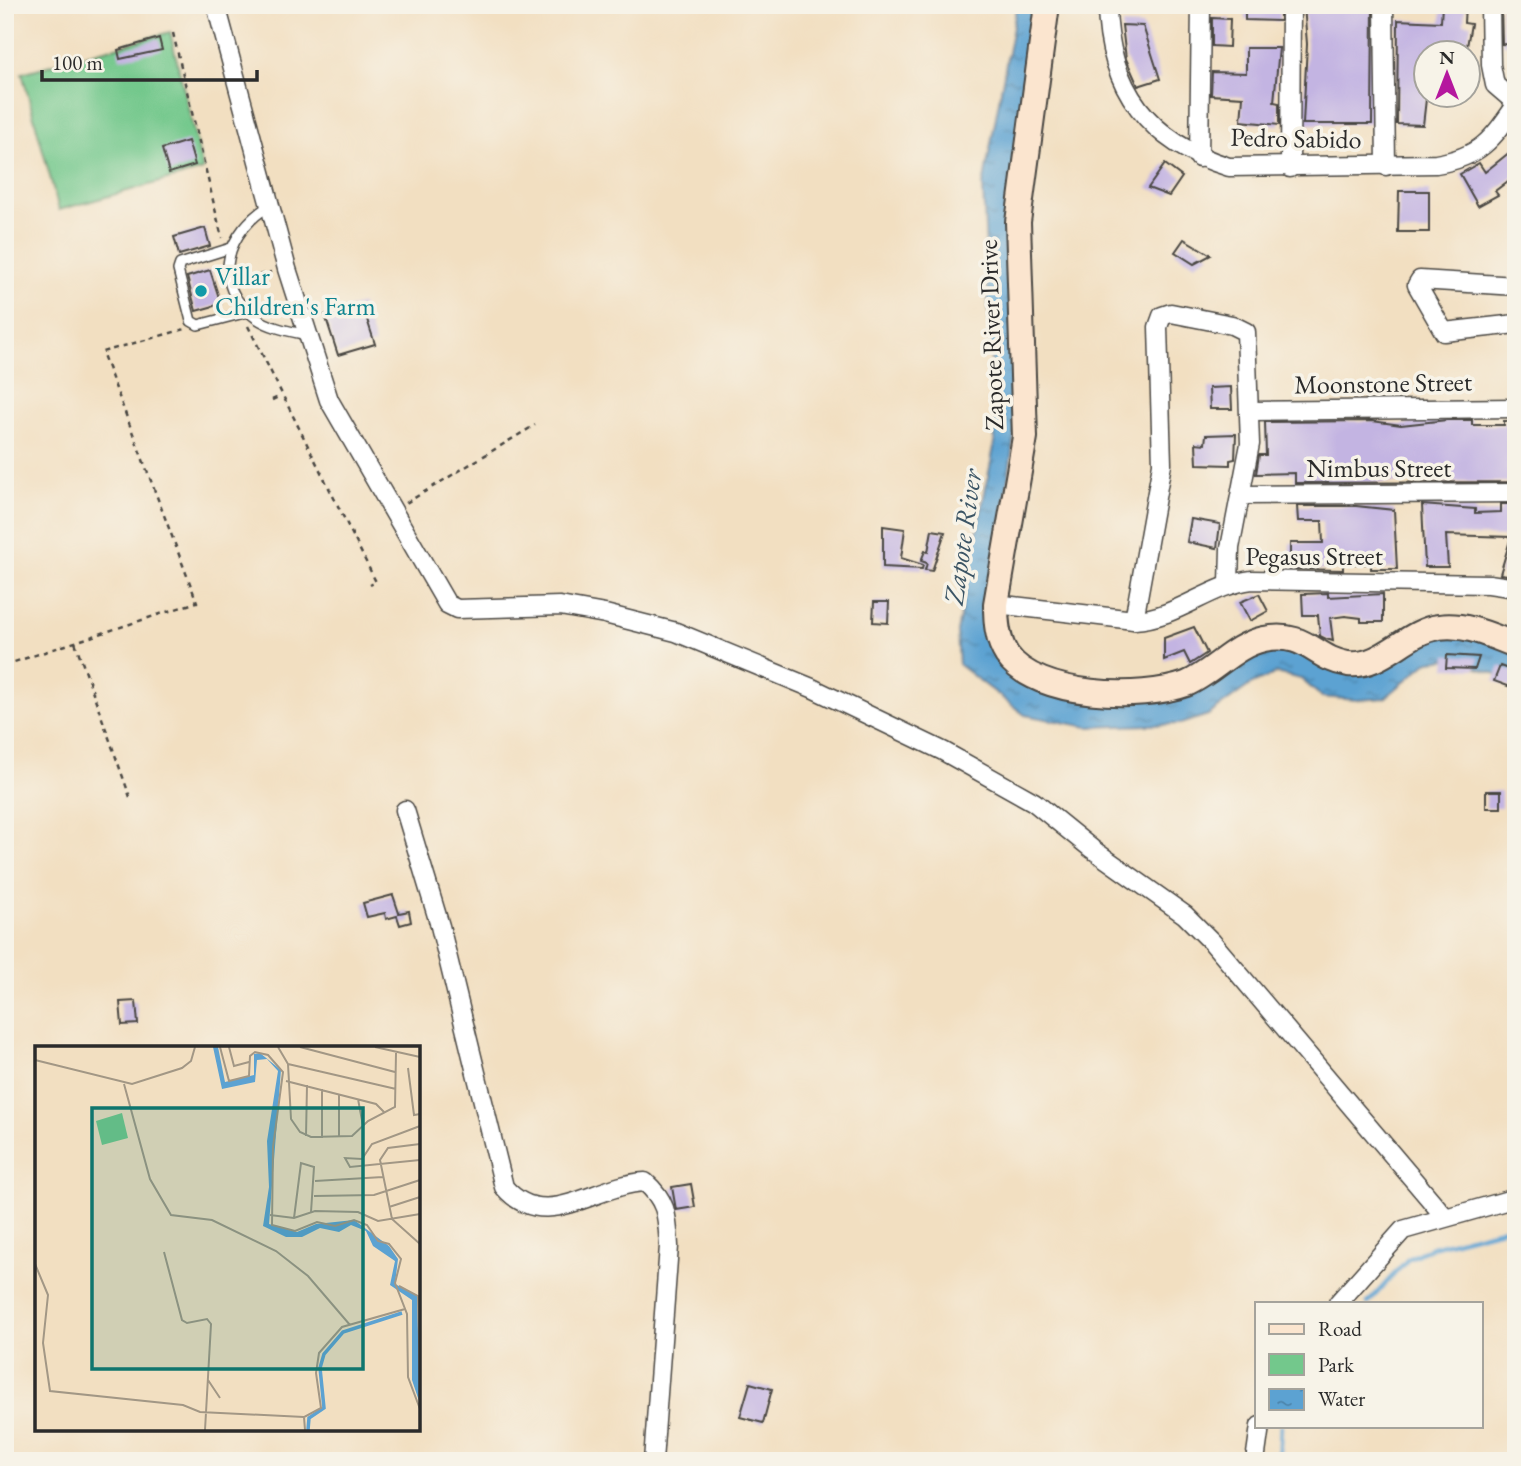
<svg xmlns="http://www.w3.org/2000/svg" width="1521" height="1466" viewBox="0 0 1521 1466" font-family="'EB Garamond',serif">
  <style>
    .green { fill: #73c88c; stroke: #4f7a5c; stroke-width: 2 }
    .water { fill: url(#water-ripples); stroke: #44667e; stroke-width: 2 }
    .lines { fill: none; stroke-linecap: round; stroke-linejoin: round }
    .stream { stroke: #5ca2d2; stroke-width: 4.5 }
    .building { fill: #c3b4e2 }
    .service-casing { stroke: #494642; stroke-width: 12 }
    .minor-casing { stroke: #494642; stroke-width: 21 }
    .secondary-casing { stroke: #494642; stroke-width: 28 }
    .path { stroke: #494642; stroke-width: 2.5; stroke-dasharray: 5 5; stroke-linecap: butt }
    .service { stroke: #fff; stroke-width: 9 }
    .minor { stroke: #fff; stroke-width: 18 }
    .secondary { stroke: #fbe5cf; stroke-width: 24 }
    .culture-dot { fill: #0f9aa8; stroke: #f7f3e8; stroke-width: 2.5 }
    .labels { text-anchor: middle; stroke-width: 7; stroke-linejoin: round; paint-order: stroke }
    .street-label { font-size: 26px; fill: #2b2b2b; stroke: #f7f3e8 }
    .culture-label { font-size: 26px; fill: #0d838f; stroke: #f7f3e8; text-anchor: start }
    .water-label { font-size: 28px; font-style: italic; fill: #3c5565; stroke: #f7f3e8 }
    .inset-river { fill: none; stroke: #5ca2d2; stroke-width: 3.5 }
    .inset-road { fill: none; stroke: #a29785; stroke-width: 2 }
    .view { fill: #0f766e; fill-opacity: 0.15; stroke: #0f766e; stroke-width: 3.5 }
    .inset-edge { fill: none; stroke: #2b2b2b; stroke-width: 3.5 }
  </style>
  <defs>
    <pattern id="water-ripples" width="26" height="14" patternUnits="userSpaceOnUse" patternTransform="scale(1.75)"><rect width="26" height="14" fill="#5ca2d2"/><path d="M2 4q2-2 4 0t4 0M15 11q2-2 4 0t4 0" fill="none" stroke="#4c84ab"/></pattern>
  </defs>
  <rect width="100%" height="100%" fill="#f7f3e8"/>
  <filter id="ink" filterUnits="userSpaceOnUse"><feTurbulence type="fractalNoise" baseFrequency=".0143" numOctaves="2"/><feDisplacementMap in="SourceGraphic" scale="14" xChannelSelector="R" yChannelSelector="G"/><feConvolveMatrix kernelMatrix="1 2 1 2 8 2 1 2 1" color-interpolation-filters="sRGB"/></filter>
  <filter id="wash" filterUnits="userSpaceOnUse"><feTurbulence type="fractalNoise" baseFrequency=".00686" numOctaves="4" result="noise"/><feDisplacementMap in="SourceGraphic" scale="28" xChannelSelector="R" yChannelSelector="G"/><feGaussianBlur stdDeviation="1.57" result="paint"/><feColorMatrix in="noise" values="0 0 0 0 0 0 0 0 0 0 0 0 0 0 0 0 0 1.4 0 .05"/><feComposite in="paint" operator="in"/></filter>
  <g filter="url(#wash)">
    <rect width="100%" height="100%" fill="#f2dfc1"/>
    <!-- green -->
    <polygon class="green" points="170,32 203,170 59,210 22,73"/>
    <!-- water -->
    <polygon class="water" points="1017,5 1042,5 1016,185 1022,380 990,607 1039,681 1148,696 1257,651 1292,642 1333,662 1428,634 1469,632 1516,655 1516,680 1449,659 1429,661 1385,698 1357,700 1322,697 1301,679 1276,673 1250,685 1208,715 1180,724 1088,727 1025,715 959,665 957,632 995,442 983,186"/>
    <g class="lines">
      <!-- stream -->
      <g class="stream">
        <polyline points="1368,1303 1408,1259 1432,1247 1516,1225"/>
        <polyline points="1279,1461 1281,1426"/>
      </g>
    </g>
    <g id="blocks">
      <!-- building -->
      <g class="building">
        <polygon points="1245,5 1280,5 1280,21 1245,20"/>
        <polygon points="1304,5 1373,5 1372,124 1303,124 1307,44"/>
        <polygon points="1442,5 1465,5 1464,23 1471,24 1466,52 1426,52 1426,99 1423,125 1397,124 1398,20 1441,22"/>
        <polygon points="1501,5 1516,5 1516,45 1502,44"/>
        <polygon points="1212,18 1230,19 1229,47 1212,46"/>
        <polygon points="1122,25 1143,26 1160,79 1138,86 1126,59"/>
        <polygon points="159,38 162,50 120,59 118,50"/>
        <polygon points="1246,48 1279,48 1274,102 1279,103 1279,125 1241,121 1243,97 1211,95 1212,72 1246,73"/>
        <polygon points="188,141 195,165 169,173 162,149"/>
        <polygon points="1516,147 1516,175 1495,191 1498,195 1478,206 1460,174 1479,163 1485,172"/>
        <polygon points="1165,164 1182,177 1169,196 1148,188"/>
        <polygon points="1399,191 1429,191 1429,232 1398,232"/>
        <polygon points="205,228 210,246 179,255 174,237"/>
        <polygon points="1184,239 1211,255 1194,264 1175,252"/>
        <polygon points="210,270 221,304 196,311 187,277"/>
        <polygon points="362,304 375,344 338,355 325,315"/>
        <polygon points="1231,387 1232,409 1210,409 1209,388"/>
        <polygon points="1447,420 1472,420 1472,425 1504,425 1504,421 1516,421 1516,482 1295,483 1295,473 1256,474 1259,455 1266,455 1265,422 1372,421 1401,425"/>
        <polygon points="1236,434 1235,459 1230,460 1230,465 1197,464 1196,443 1205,444 1206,435"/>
        <polygon points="1501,504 1516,504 1516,576 1500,574 1511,537 1446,535 1448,567 1425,567 1422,505 1475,509 1475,513 1501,512"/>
        <polygon points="1297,506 1356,506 1394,510 1397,569 1371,569 1371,564 1343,564 1343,570 1290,569 1290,543 1323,543 1322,521 1298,521"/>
        <polygon points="1191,519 1220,524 1217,548 1187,542"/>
        <polygon points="883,526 905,529 901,558 923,565 922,569 883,567"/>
        <polygon points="932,530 945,532 932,571 925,570 927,563 921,561 925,551 928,552"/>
        <polygon points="1328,593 1328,597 1383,594 1383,622 1361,622 1361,618 1345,616 1330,618 1333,641 1326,639 1320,636 1318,615 1303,615 1302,594"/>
        <polygon points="1259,594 1268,611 1250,621 1240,602"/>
        <polygon points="874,602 889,602 888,623 873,622"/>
        <polygon points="1194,627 1207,653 1190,664 1184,652 1164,660 1164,638"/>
        <polygon points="1447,655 1479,657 1475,669 1446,668"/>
        <polygon points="1500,666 1516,672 1516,689 1494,681"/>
        <rect x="1486" y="791" width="15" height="17"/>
        <polygon points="393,895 399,913 409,911 411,922 400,925 397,916 386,919 385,913 367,917 363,903"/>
        <polygon points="136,1001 138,1024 122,1025 120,1002"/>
        <polygon points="691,1184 695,1207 676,1210 672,1187"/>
        <polygon points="750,1383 772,1389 763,1423 740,1417"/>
      </g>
    </g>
  </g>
  <g filter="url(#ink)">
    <use href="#blocks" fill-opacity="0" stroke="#494642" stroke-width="2"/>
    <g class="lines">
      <defs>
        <g id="service">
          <path d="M 271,205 C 227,230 208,285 256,318 C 271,328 289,331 307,335"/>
          <polyline points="231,248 180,264 178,270 191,321 198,325 248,312"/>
        </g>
        <g id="minor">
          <polyline points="216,5 287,269 329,400 447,604 457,609 560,606 605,614 676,632 812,688 943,751 1034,802 1092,849 1185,915 1212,942 1445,1217"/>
          <path d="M 1107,5 C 1108,88 1150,143 1229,167 L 1436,164 C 1480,157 1492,140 1516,105"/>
          <polyline points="1384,5 1386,166"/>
          <polyline points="1490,5 1491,65 1495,85 1516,103"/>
          <polyline points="1199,158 1201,5"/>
          <polyline points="1290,168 1291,5"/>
          <polyline points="1516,286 1420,280 1417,285 1444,332 1516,324"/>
          <polyline points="1250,411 1516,408"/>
          <polyline points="1242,495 1516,493"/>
          <path d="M 996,604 L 1134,620 C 1178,618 1209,585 1252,580 L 1489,584 L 1516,588"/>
          <polyline points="1134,620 1162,464 1158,327 1162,316 1171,313 1232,325 1246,332 1250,444 1230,548 1229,583"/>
          <path d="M 405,810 L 440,926 L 504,1187 C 545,1235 595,1184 645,1182 C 668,1202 667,1217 669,1246 L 653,1461"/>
          <polyline points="1338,1303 1403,1230 1516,1198"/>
          <polyline points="1255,1461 1260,1426"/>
        </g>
        <path id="secondary" d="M 1047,5 L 1018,222 L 1025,437 L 996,604 C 996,621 997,640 1007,655 C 1037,698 1142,700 1186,684 C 1213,673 1234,645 1264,639 C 1307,631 1314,659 1348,664 C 1382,668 1406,631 1439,627 C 1466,623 1491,636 1516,645"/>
      </defs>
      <!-- service casing -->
      <use href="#service" class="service-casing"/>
      <!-- minor casing -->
      <use href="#minor" class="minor-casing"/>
      <!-- secondary casing -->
      <use href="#secondary" class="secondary-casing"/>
      <!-- path -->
      <g class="path">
        <polyline points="173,33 222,238"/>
        <polyline points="240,280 271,272"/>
        <polyline points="248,326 376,582 370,585"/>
        <polyline points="272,400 281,396"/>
        <polyline points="406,503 535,425"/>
        <polyline points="75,642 130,797"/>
        <polyline points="5,665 197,602 102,352 185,329"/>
      </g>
      <!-- service -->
      <use href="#service" class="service"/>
      <!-- minor -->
      <use href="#minor" class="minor"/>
      <!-- secondary -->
      <use href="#secondary" class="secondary"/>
    </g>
  </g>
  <!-- markers -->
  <circle class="culture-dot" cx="201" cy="291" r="7"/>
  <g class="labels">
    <!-- street labels -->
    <g class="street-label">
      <text transform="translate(1296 138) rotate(1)" y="9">Pedro Sabido</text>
      <text transform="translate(991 335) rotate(-92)" y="9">Zapote River Drive</text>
      <text transform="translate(1383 383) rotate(-1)" y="9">Moonstone Street</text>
      <text x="1379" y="477">Nimbus Street</text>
      <text x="1314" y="565">Pegasus Street</text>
    </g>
    <!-- culture labels -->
    <g class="culture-label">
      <text x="215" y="285">Villar<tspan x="215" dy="30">Children's Farm</tspan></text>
    </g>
    <!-- water labels -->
    <g class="water-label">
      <text transform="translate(962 537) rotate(-82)" y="10">Zapote River</text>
    </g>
  </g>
  <!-- overview -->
  <g transform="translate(35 1046)">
    <rect width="385" height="385" fill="#f2dfc1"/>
    <path d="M 87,67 L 93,92 L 67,99 L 61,75 Z" fill="#73c88c"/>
    <path d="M 178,1 L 183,1 L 190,36 L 219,29 L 219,8 L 225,7 L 246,24 L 234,178 L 262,186 L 281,178 L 319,174 L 354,200 L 363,213 L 360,238 L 382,249 L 385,358 L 377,334 L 377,254 L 355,239 L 360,215 L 338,200 L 331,185 L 316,179 L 304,186 L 285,182 L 267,191 L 251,191 L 228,180 L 234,141 L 232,95 L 243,25 L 232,13 L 222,14 L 220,36 L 187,43 Z" fill="#5ca2d2"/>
    <path class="inset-river" d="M 273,384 L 274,372 L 289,362 L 285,322 L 289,308 L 308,286 L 367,267"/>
    <path class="inset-road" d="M 185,1 L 194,35 L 214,30 L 215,10 L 220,6 L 233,9 L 248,26 L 238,101 L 237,179 L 260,185 L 282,176 L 300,180 L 319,174 L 332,179 L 343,195 L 354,198 L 366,213 L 360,237 L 372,268 L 373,331 L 385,363M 194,1 L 199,20 L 214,16M 243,1 L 253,18 L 256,73 L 265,86 L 276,91 L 317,90 L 333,75 L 360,61 L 361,7M 265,1 L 360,26M 340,1 L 385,11M 0,14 L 97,38 L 147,22 L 156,15 L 160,1M 253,18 L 361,43M 373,22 L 379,69 L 385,68M 251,35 L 341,58 L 350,67M 89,38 L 115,133 L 136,169 L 177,174 L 241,205 L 273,230 L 315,279M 287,43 L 287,92M 304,48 L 304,91M 323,53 L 328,80M 385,80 L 337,98 L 327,113 L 310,112 L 315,121 L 385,114M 271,90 L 272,39M 385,98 L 353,102 L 345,114 L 357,173 L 385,198M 280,135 L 348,131M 279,150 L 339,149 L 385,134M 354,161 L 385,151M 235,169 L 259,172 L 280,165 L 323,166 L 343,175 L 385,168M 259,172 L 266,117 L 279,121 L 276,166M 129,206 L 147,274 L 152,277 L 172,273 L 176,278 L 170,384M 0,218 L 13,249 L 8,297 L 15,345 L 148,359 L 165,366 L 269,371M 364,240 L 383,250 L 385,339M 173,334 L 185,352M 270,384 L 269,371 L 286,362 L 281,327 L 284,307 L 307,281 L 370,263"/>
    <path class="view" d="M 57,62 L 328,62 L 328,323 L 57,323 Z"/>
    <rect width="385" height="385" class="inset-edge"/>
  </g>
  <!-- margin -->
  <rect width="1521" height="1466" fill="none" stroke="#f7f3e8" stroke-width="28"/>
  <!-- legend -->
  <rect x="1255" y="1302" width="228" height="126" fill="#f7f3e8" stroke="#a5a39c" stroke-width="2"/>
  <rect x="1269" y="1324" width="35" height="10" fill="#fbe5cf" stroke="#a5a39c" stroke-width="2"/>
  <text x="1318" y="1336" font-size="21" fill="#2b2b2b">Road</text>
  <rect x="1269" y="1354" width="35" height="21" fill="#73c88c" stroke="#a5a39c" stroke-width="2"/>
  <text x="1318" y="1372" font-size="21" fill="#2b2b2b">Park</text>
  <rect x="1269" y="1389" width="35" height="21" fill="url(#water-ripples)" stroke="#a5a39c" stroke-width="2"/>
  <text x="1318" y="1406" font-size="21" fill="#2b2b2b">Water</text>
  <!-- north arrow -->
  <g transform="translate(1447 74)"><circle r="33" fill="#f7f3e8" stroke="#a5a39c" stroke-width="2"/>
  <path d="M0-5L12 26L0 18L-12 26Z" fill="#b5179e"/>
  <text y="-10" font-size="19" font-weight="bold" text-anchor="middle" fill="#2b2b2b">N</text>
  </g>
  <!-- scale -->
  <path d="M42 70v10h215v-10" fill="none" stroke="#2b2b2b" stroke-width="3.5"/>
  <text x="52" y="70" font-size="21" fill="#2b2b2b" stroke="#f7f3e8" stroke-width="5" paint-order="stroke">100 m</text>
</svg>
